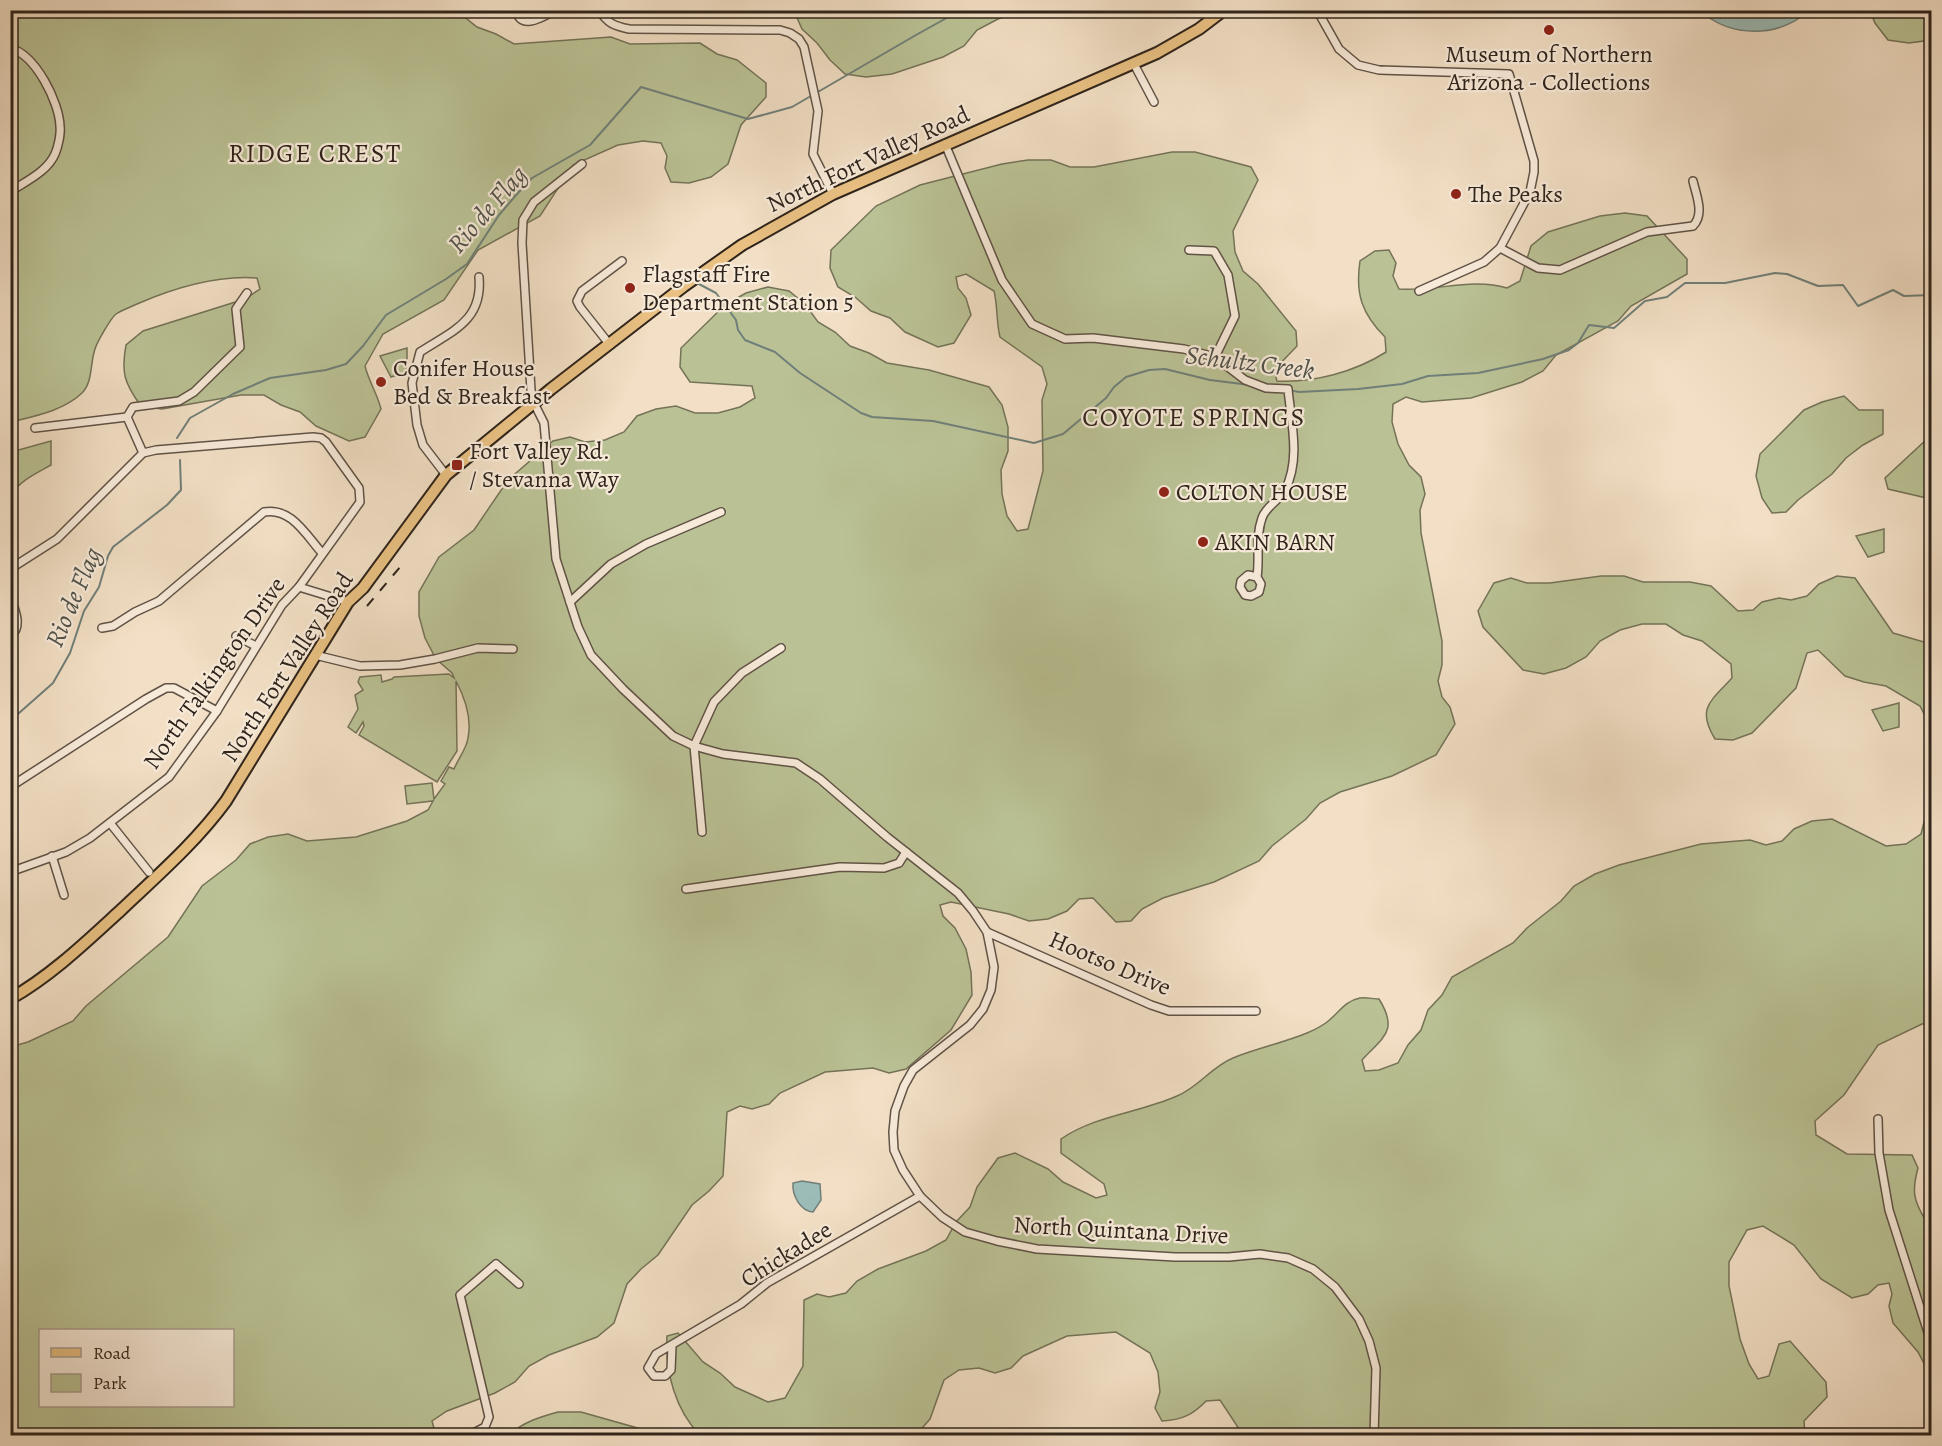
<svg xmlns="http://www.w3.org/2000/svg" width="1942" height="1446" viewBox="0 0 1942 1446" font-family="Alegreya,serif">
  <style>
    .green { fill: #bac295; stroke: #747358; stroke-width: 1.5; fill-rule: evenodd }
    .water { fill: #9bbcb7; stroke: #707f79; stroke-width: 1.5 }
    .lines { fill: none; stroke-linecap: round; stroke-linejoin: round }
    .stream { stroke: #707f79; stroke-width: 2 }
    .street-casing { stroke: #605346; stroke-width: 10 }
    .primary-casing { stroke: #2f241b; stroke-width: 14 }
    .street { stroke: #f7ead9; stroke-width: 7 }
    .primary { stroke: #e9c082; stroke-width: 10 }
    .rail { stroke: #2f241b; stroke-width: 2; stroke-dasharray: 10 10; stroke-linecap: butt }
    .poi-dot { fill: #8f2418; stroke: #f7ead9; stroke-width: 2 }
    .labels { text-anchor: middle; stroke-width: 4.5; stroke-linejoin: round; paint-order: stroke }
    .poi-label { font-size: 24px; fill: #2f241b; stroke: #f7ead9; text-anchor: start }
    .street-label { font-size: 24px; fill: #2f241b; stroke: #f7ead9 }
    .neighbourhood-label { font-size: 26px; letter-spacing: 1.5px; fill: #2f241b; stroke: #f7ead9 }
    .water-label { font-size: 26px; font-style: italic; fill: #4f524a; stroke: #f7ead9 }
  </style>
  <rect width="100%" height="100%" fill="#f2dfc5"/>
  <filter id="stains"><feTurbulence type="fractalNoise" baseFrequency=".00333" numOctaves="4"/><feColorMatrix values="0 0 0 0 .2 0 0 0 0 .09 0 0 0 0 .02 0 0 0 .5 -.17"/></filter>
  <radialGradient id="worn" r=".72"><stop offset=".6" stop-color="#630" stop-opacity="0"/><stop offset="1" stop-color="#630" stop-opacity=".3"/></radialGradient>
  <!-- green -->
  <g class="green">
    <path d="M 11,11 L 457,11 L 477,27 L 496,34 L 514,44 L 611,37 L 630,44 L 700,43 L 717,54 L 737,60 L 766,83 L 766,97 L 741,125 L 728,164 L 711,177 L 689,183 L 671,182 L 665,168 L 667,156 L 661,143 L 643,141 L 618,145 L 573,165 L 540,216 L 478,250 L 444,300 L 383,334 L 365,366 C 369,382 377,393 381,409 L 365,437 L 349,441 L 316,426 L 300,412 L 281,405 L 264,395 L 241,395 L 162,409 L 141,406 C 124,383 121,372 126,345 L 143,331 L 245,299 L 260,289 L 257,278 C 217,275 174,288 137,304 C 131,307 122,310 116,314 C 111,318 97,342 95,349 C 90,363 93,382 82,393 C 63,411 35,416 11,422 Z"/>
    <polygon points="794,11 1020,11 998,19 977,30 964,46 943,57 892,74 866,77 845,74 830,60 817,43 802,29"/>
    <polygon points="1870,11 1931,11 1931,40 1909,43 1888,40 1875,23"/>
    <path d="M 1172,152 L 1195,152 L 1251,167 L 1258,180 L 1233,231 L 1235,252 L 1243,271 L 1258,284 L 1296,331 L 1297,346 L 1274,370 L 1277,381 C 1313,383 1355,372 1386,352 L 1385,337 C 1362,314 1355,294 1360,261 L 1375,251 L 1389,250 L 1396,263 L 1393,276 L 1399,289 C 1436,292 1471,277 1507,288 L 1520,281 L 1531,246 L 1548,232 L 1600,216 L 1625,213 L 1647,216 L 1687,259 L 1687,274 L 1631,306 L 1618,321 L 1556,355 L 1543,371 L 1522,382 L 1471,398 L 1422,402 L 1406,397 L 1393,404 L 1392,422 L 1398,444 L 1409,465 L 1421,477 L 1425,494 L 1420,510 L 1421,533 L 1442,641 L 1442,665 L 1438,681 L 1442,697 L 1450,707 L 1455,724 L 1436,755 L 1392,776 L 1340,792 L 1320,803 L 1306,819 L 1272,846 L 1259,861 L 1214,882 L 1163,898 L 1142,909 L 1131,921 L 1116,922 L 1093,898 L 1079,899 L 1067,911 L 1048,919 L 1029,921 L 1009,914 L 951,902 L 940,905 L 943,916 L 955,928 L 966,949 L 971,972 L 972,995 L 951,1030 L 906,1069 L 889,1073 L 873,1068 L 825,1072 L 780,1093 L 769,1104 L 752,1109 L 740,1106 L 727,1112 L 723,1176 L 709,1191 L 692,1205 L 658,1255 L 641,1269 L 627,1284 L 614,1323 L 597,1337 L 549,1355 L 529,1366 L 515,1382 L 495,1393 L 447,1411 L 432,1421 L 435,1432 L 447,1435 L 11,1435 L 10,1047 L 28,1042 L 73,1021 L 86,1006 L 168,937 L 202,886 L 236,860 L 250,844 L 268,837 L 288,834 L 307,841 L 356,837 L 407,821 L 428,810 L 433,801 L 407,804 L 405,786 L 432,783 L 434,799 L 445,784 L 441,781 L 449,767 L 454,769 C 458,759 467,748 468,738 C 472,718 465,698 456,681 L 457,751 L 437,782 L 359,735 L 364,726 L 363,722 L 356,733 L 348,727 L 358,709 L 355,695 L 363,690 L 358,682 L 360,677 L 381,675 L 382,682 L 392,679 L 394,677 L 449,674 L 454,678 L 452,673 L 436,659 L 425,638 L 419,616 L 419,592 L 439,557 L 474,530 L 508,480 L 553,441 L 570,437 L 585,442 L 605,440 L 624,432 L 637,416 L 656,409 L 676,406 L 695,413 L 718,413 L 740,407 L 755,398 L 752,386 L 690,382 L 680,367 L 681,348 L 726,304 L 746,293 L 768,287 L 789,291 L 805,304 L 818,322 L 835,332 L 850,346 L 869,353 L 887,363 L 929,370 L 989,387 L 1002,405 L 1008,427 L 1008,451 L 1001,470 L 1002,494 L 1007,516 L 1017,531 L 1028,529 L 1043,471 L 1042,400 L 1047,384 L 1042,367 L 1000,337 C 996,321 998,307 994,291 L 966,274 L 956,277 L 958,288 L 966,298 L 971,315 L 954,343 L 938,347 L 905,332 L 890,318 L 871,311 L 855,297 L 838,287 L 830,268 L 831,250 L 876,206 L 920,185 L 1002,164 L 1028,160 L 1051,160 L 1070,167 L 1094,167 ZM 40,1330 L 232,1330 L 232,1406 L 40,1406 Z"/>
    <polygon points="407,348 407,372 391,377 380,356"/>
    <polygon points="1844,396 1859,410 1883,410 1883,434 1863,445 1846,458 1832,474 1798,500 1786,512 1772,513 1762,498 1756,476 1760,454 1804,410 1822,402"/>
    <polygon points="1931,439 1931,499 1888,489 1885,478 1926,440"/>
    <path d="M 51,441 L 51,465 C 37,473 19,481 11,495 L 11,452 Z"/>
    <polygon points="1884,529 1884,552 1868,557 1856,536"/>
    <path d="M 1601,576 L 1624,576 L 1643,582 L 1690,582 L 1711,586 L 1738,611 L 1753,610 L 1762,602 L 1779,598 L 1791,600 L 1807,596 L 1819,584 L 1837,576 L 1855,578 L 1893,633 L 1931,644 L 1931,728 L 1920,706 L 1886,686 L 1864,682 L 1845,676 L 1818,650 L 1807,653 L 1796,688 L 1752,733 L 1733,740 L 1715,739 C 1696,708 1711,701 1732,678 L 1731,664 L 1702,641 L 1683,635 L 1666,624 L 1642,624 L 1620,630 L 1600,641 L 1586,657 L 1566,668 L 1544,674 L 1523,670 L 1483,627 L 1478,611 L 1494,583 L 1511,578 L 1527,583 L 1550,583 Z"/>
    <polygon points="1899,703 1899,727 1883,731 1872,710"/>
    <path d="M 1931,795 L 1931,1023 L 1922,1024 L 1878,1045 L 1844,1095 L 1815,1121 L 1816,1135 L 1847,1154 L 1912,1155 L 1918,1168 C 1912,1190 1913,1200 1925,1219 L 1931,1221 L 1931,1373 L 1929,1373 L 1918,1352 L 1893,1323 L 1889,1306 L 1892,1294 L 1889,1283 L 1878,1285 L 1868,1294 L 1852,1298 L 1821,1279 L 1794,1245 L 1763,1226 L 1747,1230 L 1729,1262 L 1729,1286 L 1740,1339 L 1749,1364 L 1758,1379 L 1769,1376 L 1779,1344 L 1790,1341 L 1826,1382 L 1827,1397 L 1804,1421 L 1805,1435 L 1243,1435 L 1220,1400 L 1206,1401 C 1193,1415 1181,1420 1162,1421 L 1155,1408 L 1160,1392 L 1158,1372 L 1150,1353 L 1116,1332 L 1067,1336 L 1023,1356 L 1011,1368 L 995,1373 L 979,1368 L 959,1370 L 944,1380 L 930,1419 L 916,1435 L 700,1435 C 675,1410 665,1371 667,1336 L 678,1333 L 703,1362 L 720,1373 L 735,1387 L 768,1402 L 785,1398 L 803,1366 L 804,1300 L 817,1294 L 829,1297 L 846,1293 L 857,1281 L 878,1269 L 926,1251 L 946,1240 L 956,1222 L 970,1207 L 977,1187 L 998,1158 L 1015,1153 L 1048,1169 L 1063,1182 L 1096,1198 L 1107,1195 L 1104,1184 L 1061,1153 L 1061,1139 C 1096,1115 1139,1113 1177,1096 C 1199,1087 1211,1067 1233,1058 C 1257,1048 1283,1043 1307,1033 C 1314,1030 1322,1026 1327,1022 C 1339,1013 1344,1001 1360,998 C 1366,997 1373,999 1379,999 C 1399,1031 1383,1037 1362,1060 L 1365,1071 L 1379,1070 L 1398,1063 L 1408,1045 L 1421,1030 L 1428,1010 L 1442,995 L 1452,977 L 1513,943 L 1527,928 L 1561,901 L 1574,886 L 1595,874 L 1619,865 L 1701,844 L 1750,840 L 1766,845 L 1782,841 L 1794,829 L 1812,821 L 1832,819 L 1886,846 L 1906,844 L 1921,834 Z"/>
    <path d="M 558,1412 L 581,1412 L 641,1429 L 645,1435 L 509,1435 C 523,1422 540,1417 558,1412 Z"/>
  </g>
  <!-- water -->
  <g class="water">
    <path d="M 1700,11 L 1809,11 C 1777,38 1732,38 1700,11 Z"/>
    <path d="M 802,1181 L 820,1184 L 821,1200 L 813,1212 C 800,1211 792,1195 793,1183 Z"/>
  </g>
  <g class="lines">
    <!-- stream -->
    <g class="stream">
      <polyline points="697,283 716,293 736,320 738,330 745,340 775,352 800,373 861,413 872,417 933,421 1034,443 1063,434 1106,398 1114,387 1126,377 1149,370 1165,369 1210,380 1250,385"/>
      <polyline points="1289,390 1299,392 1358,389 1402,384 1428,376 1478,373 1543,359 1569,350 1578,343 1589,325 1614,328 1645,301 1667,297 1685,283 1725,283 1775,273 1787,274 1818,286 1843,285 1858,306 1893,290 1904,296 1932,295"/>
      <polyline points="177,438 190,418 233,394 270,378 326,370 346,364 363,346 386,315 446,279 467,264 499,215 517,194 532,178 590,145 641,87 748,119 792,107 916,35 961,10"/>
      <polyline points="10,721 53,683 70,653 84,611 99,587 108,556 113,547 167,505 181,490 180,460"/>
    </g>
    <defs>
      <g id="street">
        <path d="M 516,10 C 521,32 544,16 556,10"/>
        <path d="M 599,10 C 607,23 614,26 629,29 L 780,30 L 790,33 L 799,39 L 804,47 L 818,111 L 813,154 L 833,194"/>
        <polyline points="1317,10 1339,49 1358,65 1379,70 1509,74 1534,161 1534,172 1530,192 1500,248 1484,262 1419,291"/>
        <path d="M 10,48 C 36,55 59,102 60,126 C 61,134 58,147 55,154 C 47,172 26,181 10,192"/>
        <polyline points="1134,64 1154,102"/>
        <path d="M 945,144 L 1002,280 L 1032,324 L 1065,339 L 1093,338 L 1184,349 L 1215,357 L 1245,380 L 1266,388 L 1288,389 C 1291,421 1301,460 1285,490 C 1280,500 1266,506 1262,518 C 1255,538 1260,557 1257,577 L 1248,575 L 1241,581 L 1240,587 L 1245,595 L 1251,596 L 1259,592 L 1261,584 L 1257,577"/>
        <polyline points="582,164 534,202 523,220 522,243 531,390 534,403 544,423 556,559 578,627 591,655 623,689 673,736 694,746 723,754 796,763 820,779 887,837 958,893 973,911 987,932 994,967 991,990 983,1009 970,1025 913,1070 904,1086 895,1111 893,1132 894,1150 903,1170 920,1196 942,1217 965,1232 997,1241 1037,1249 1175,1257 1229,1257 1260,1254 1288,1258 1313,1269 1335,1287 1359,1319 1369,1341 1376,1368 1374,1436"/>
        <path d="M 1500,248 L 1538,268 L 1560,270 L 1647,232 L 1693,226 C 1705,214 1696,195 1693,181"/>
        <polyline points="1189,250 1214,251 1228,275 1235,316 1215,357"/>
        <polyline points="610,345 580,307 577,301 582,291 622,261"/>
        <polyline points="35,428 127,417"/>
        <polyline points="143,453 127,417 133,407 179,401 194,392 240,347 236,309 247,293"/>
        <path d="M 446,475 L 423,445 L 417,425 L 412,383 L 420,352 C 452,331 483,321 479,277"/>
        <polyline points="10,569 57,539 143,453 156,450 313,437 321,438 326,442 359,488 360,502 299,587 282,605 217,711 169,777 90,838 66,852 10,872"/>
        <polyline points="299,587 348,602"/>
        <path d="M 10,595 C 14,609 24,626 10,637"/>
        <polyline points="570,602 611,564 646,544 721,512"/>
        <path d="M 102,628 L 113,626 L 135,612 L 159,601 L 264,512 C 291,507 306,535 322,553"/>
        <polyline points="236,636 256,646"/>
        <polyline points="315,655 360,666 400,665 435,659 478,648 513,649"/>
        <polyline points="10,787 146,699 166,688 174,688 217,711"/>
        <polyline points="110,823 149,872"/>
        <polyline points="702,832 694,746 714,702 742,673 781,648"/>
        <polyline points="52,856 64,895"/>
        <polyline points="686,889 840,867 884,868 899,863 906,852"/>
        <polyline points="987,932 1151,1005 1169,1011 1256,1011"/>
        <polyline points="1878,1119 1879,1153 1889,1210 1932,1345"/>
        <polyline points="672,1346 671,1370 665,1376 654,1376 648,1368 656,1354 741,1304 767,1283 920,1196"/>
        <polyline points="468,1436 485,1427 489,1417 460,1295 496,1264 519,1284"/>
      </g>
      <path id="primary" d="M 10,999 C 52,975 86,942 121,910 C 158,875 196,842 226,801 L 348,602 L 363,588 L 446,475 L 551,389 L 684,286 L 742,245 L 833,194 L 1157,53 L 1199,29 L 1224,10"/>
    </defs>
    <!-- street casing -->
    <use href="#street" class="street-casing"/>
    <!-- primary casing -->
    <use href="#primary" class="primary-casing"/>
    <!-- street -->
    <use href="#street" class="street"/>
    <!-- primary -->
    <use href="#primary" class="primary"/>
    <!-- rail -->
    <polyline class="rail" points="367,606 401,566"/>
  </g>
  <!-- markers -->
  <g class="poi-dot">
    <circle cx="1549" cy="30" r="6"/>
    <circle cx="1456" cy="194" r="6"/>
    <circle cx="630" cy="288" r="6"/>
    <circle cx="381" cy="382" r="6"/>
    <rect x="451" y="459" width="12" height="12" rx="3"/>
    <circle cx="1164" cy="492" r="6"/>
    <circle cx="1203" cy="542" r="6"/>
  </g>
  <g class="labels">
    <!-- poi labels -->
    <g class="poi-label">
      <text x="1549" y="62" text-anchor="middle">Museum of Northern<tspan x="1549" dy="28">Arizona - Collections</tspan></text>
      <text x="1468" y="202">The Peaks</text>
      <text x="642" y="282">Flagstaff Fire<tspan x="642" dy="28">Department Station 5</tspan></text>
      <text x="393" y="376">Conifer House<tspan x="393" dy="28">Bed &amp; Breakfast</tspan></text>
      <text x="469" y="459">Fort Valley Rd.<tspan x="469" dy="28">/ Stevanna Way</tspan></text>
      <text x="1176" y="500">COLTON HOUSE</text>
      <text x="1215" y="550">AKIN BARN</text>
    </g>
    <!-- street labels -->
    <g class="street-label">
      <text transform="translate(868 159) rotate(-25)" y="8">North Fort Valley Road</text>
      <text transform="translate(287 667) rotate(-57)" y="8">North Fort Valley Road</text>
      <text transform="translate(214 673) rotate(-55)" y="8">North Talkington Drive</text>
      <text transform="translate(1110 963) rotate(23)" y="8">Hootso Drive</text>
      <text transform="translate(1121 1230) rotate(3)" y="8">North Quintana Drive</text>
      <text transform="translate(786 1254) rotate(-32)" y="8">Chickadee</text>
    </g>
    <!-- neighbourhood labels -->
    <g class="neighbourhood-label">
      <text x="315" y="162">RIDGE CREST</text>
      <text x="1194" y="426">COYOTE SPRINGS</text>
    </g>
    <!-- water labels -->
    <g class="water-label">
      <text transform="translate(487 209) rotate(-49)" y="9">Rio de Flag</text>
      <text transform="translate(1250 362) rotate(7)" y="9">Schultz Creek</text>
      <text transform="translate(73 597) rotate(-67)" y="9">Rio de Flag</text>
    </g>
  </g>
  <!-- margin -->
  <rect width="1942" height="1446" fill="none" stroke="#f2dfc5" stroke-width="36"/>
  <rect x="12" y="12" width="1918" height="1422" fill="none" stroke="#2f241b" stroke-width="3"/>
  <rect x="18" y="18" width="1906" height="1410" fill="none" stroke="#2f241b" stroke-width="1.5"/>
  <!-- legend -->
  <rect x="39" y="1329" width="195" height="78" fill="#f7ead9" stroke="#a79b8d" stroke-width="1.5"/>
  <rect x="51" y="1348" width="30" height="9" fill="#e9c082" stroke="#a79b8d" stroke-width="1.5"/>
  <text x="93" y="1359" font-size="18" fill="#2f241b">Road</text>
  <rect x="51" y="1374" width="30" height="18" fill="#bac295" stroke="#a79b8d" stroke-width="1.5"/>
  <text x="93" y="1389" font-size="18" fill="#2f241b">Park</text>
  <rect width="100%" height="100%" filter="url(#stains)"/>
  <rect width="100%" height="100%" fill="url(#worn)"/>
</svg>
